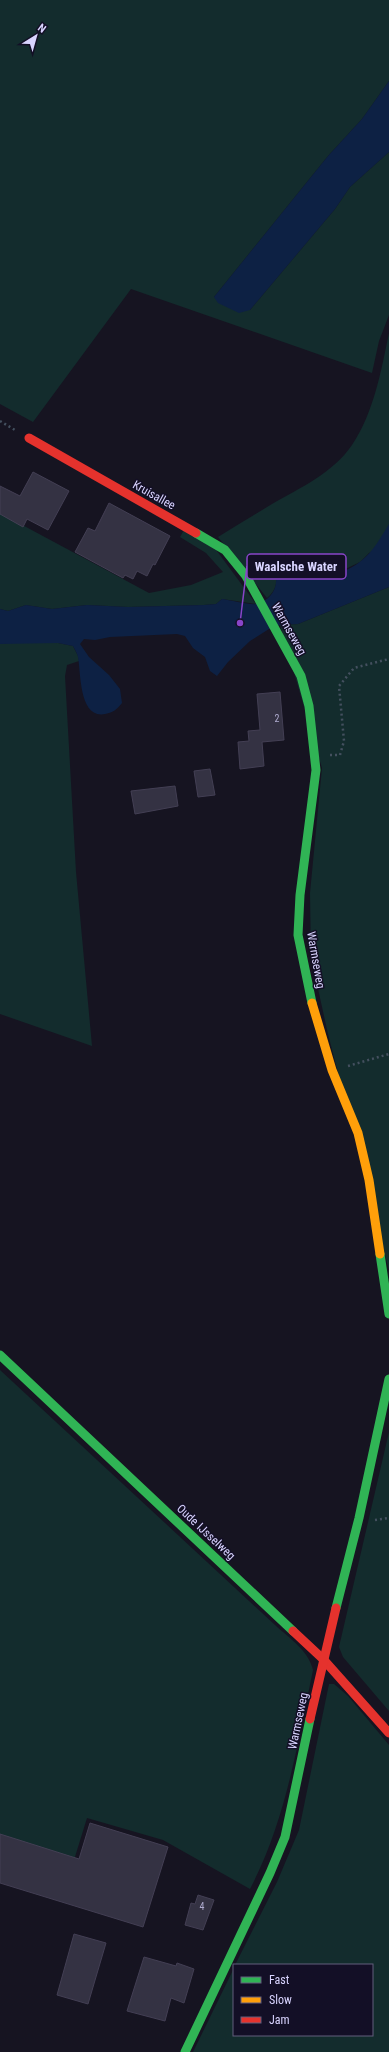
<svg xmlns="http://www.w3.org/2000/svg" width="389" height="2052" viewBox="0 0 389 2052" font-family="'Roboto Condensed',sans-serif">
  <style>
    .green { fill: #132c2d }
    .water { fill: #0d2144 }
    .building { fill: #343243; stroke: #433f54 }
    .lines { fill: none; stroke-linecap: round; stroke-linejoin: round }
    .path { stroke: #44505f; stroke-width: 2.5; stroke-dasharray: 2 3; stroke-linecap: butt }
    .fast { stroke: #30b455; stroke-width: 9 }
    .slow { stroke: #ff9f0a; stroke-width: 9 }
    .jam { stroke: #e5322d; stroke-width: 9 }
    .labels { text-anchor: middle; stroke-width: 3; stroke-linejoin: round; paint-order: stroke }
    .number-label { font-size: 10px; fill: #b0acd0 }
    .street-label { font-size: 12px; fill: #d9d4ff; stroke: #130f26 }
    .leader { fill: none; stroke: #8945c9; stroke-width: 1.5 }
    .callout-dot { fill: #8945c9; stroke: #130f26; stroke-width: 1.5 }
    .callout { fill: #130f26; stroke: #8945c9; stroke-width: 1.5 }
    .callout-label { font-size: 13px; text-anchor: middle; font-weight: bold; fill: #d9d4ff }
  </style>
  <rect width="100%" height="100%" fill="#161421"/>
  <!-- green -->
  <g class="green">
    <polygon points="0,0 389,0 389,81 362,119 328,156 214,297 250,310 335,209 350,187 389,152 389,315 379,341 372,373 131,289 33,422 0,404"/>
    <path d="M 389,333 L 389,542 L 369,553 L 360,562 L 333,575 L 293,576 L 279,572 L 276,573 C 277,585 276,590 267,598 L 218,537 C 236,526 254,515 272,504 C 300,488 333,473 352,445 C 374,412 381,371 389,333 Z"/>
    <polygon points="0,513 149,593 191,585 223,572 206,553 180,537 184,530 214,547 256,604 222,599 216,604 204,605 128,607 87,605 52,609 26,605 8,611 0,609"/>
    <polygon points="389,587 389,1270 328,1034 311,957 310,893 322,768 280,625 298,624"/>
    <polygon points="19,642 58,643 73,646 78,656 79,661 67,665 65,676 76,872 92,1046 0,1014 0,644"/>
    <path d="M 0,1370 L 275,1625 C 289,1638 309,1651 313,1670 C 297,1746 286,1820 250,1889 L 163,1840 L 87,1818 L 74,1860 L 0,1837 Z"/>
    <polygon points="389,1432 389,1711 343,1657 339,1647"/>
    <polygon points="329,1684 334,1684 348,1696 389,1745 389,2052 193,2052 234,1968 234,2035 372,2035 372,1965 235,1965 277,1882 299,1830"/>
  </g>
  <!-- water -->
  <g class="water">
    <polygon points="389,81 389,152 350,187 335,209 250,310 239,313 218,303 214,297 328,156 362,119"/>
    <path d="M 389,524 L 389,587 L 298,624 L 280,625 L 269,629 L 250,641 L 228,662 L 217,676 L 210,671 L 205,657 L 193,648 L 185,636 L 177,634 L 110,637 L 95,640 L 84,639 L 80,644 L 89,657 L 109,675 L 120,689 L 122,703 C 116,710 114,712 105,714 C 79,719 81,674 78,657 C 77,653 75,650 73,646 L 58,643 L 0,644 L 0,609 L 8,611 L 26,605 L 52,609 L 87,605 L 128,607 L 204,605 L 216,604 L 222,599 C 230,600 250,605 256,604 C 272,600 279,587 275,573 L 278,572 C 305,580 338,580 361,561 C 373,552 381,537 389,524 Z"/>
  </g>
  <!-- building -->
  <g class="building">
    <polygon points="33,472 69,491 48,530 27,519 23,527 0,514 0,486 20,496"/>
    <polygon points="109,503 170,536 155,565 153,564 147,576 137,571 133,579 125,575 123,578 75,552 88,528 95,531"/>
    <polygon points="280,692 284,740 262,742 264,766 240,769 238,742 249,741 248,731 260,730 257,694"/>
    <polygon points="210,769 215,795 198,797 194,771"/>
    <polygon points="175,786 178,806 135,814 131,791"/>
    <polygon points="90,1823 168,1847 143,1927 0,1883 0,1834 79,1859"/>
    <polygon points="198,1895 214,1900 203,1930 185,1925 191,1903 195,1904"/>
    <polygon points="74,1934 106,1943 88,2004 57,1995"/>
    <polygon points="144,1957 176,1966 177,1963 194,1969 184,2003 171,1998 165,2021 127,2011"/>
  </g>
  <g class="lines">
    <!-- path -->
    <g class="path">
      <polyline points="0,421 15,430"/>
      <polyline points="330,755 340,755 344,741 339,686 354,668 389,659"/>
      <polyline points="348,1066 389,1054"/>
      <polyline points="375,1520 389,1518"/>
    </g>
    <!-- fast -->
    <g class="fast">
      <polyline points="196,533 225,550 246,576 301,676 309,706 316,770 300,895 298,935 312,1003"/>
      <polyline points="380,1254 389,1314"/>
      <polyline points="0,1355 293,1631"/>
      <polyline points="336,1608 359,1518 389,1379"/>
      <polyline points="185,2052 270,1873 285,1837 310,1719"/>
    </g>
    <!-- slow -->
    <polyline class="slow" points="312,1003 332,1070 358,1133 369,1180 380,1254"/>
    <!-- jam -->
    <g class="jam">
      <polyline points="29,438 196,533"/>
      <polyline points="293,1631 323,1659 389,1733"/>
      <polyline points="310,1719 336,1608"/>
    </g>
  </g>
  <g class="labels">
    <!-- number labels -->
    <g class="number-label">
      <text x="277" y="722">2</text>
      <text x="202" y="1910">4</text>
    </g>
    <!-- street labels -->
    <g class="street-label">
      <text transform="translate(154 495) rotate(29)" y="4">Kruisallee</text>
      <text transform="translate(289 629) rotate(61)" y="4">Warmseweg</text>
      <text transform="translate(316 960) rotate(80)" y="4">Warmseweg</text>
      <text transform="translate(206 1532) rotate(43)" y="4">Oude IJsselweg</text>
      <text transform="translate(298 1721) rotate(-78)" y="4">Warmseweg</text>
    </g>
  </g>
  <!-- callouts -->
  <path class="leader" d="M240 623L247 566"/>
  <circle class="callout-dot" cx="240" cy="623" r="4"/>
  <rect class="callout" x="247" y="554" width="99" height="25" rx="4"/>
  <g class="callout-label">
    <text x="296" y="571">Waalsche Water</text>
  </g>
  <!-- legend -->
  <rect x="233" y="1964" width="140" height="72" fill="#130f26" stroke="#625e7d"/>
  <rect x="241" y="1977" width="20" height="6" fill="#30b455" stroke="#625e7d"/>
  <text x="269" y="1984" font-size="12" fill="#d9d4ff">Fast</text>
  <rect x="241" y="1997" width="20" height="6" fill="#ff9f0a" stroke="#625e7d"/>
  <text x="269" y="2004" font-size="12" fill="#d9d4ff">Slow</text>
  <rect x="241" y="2017" width="20" height="6" fill="#e5322d" stroke="#625e7d"/>
  <text x="269" y="2024" font-size="12" fill="#d9d4ff">Jam</text>
  <!-- north arrow -->
  <g transform="translate(36 36) rotate(37)" stroke="#130f26" stroke-width="3" paint-order="stroke">
  <path d="M0-3L7 15L0 10L-7 15Z" fill="#d9d4ff"/>
  <text y="-6" font-size="11" font-weight="bold" text-anchor="middle" fill="#d9d4ff">N</text>
  </g>
</svg>
